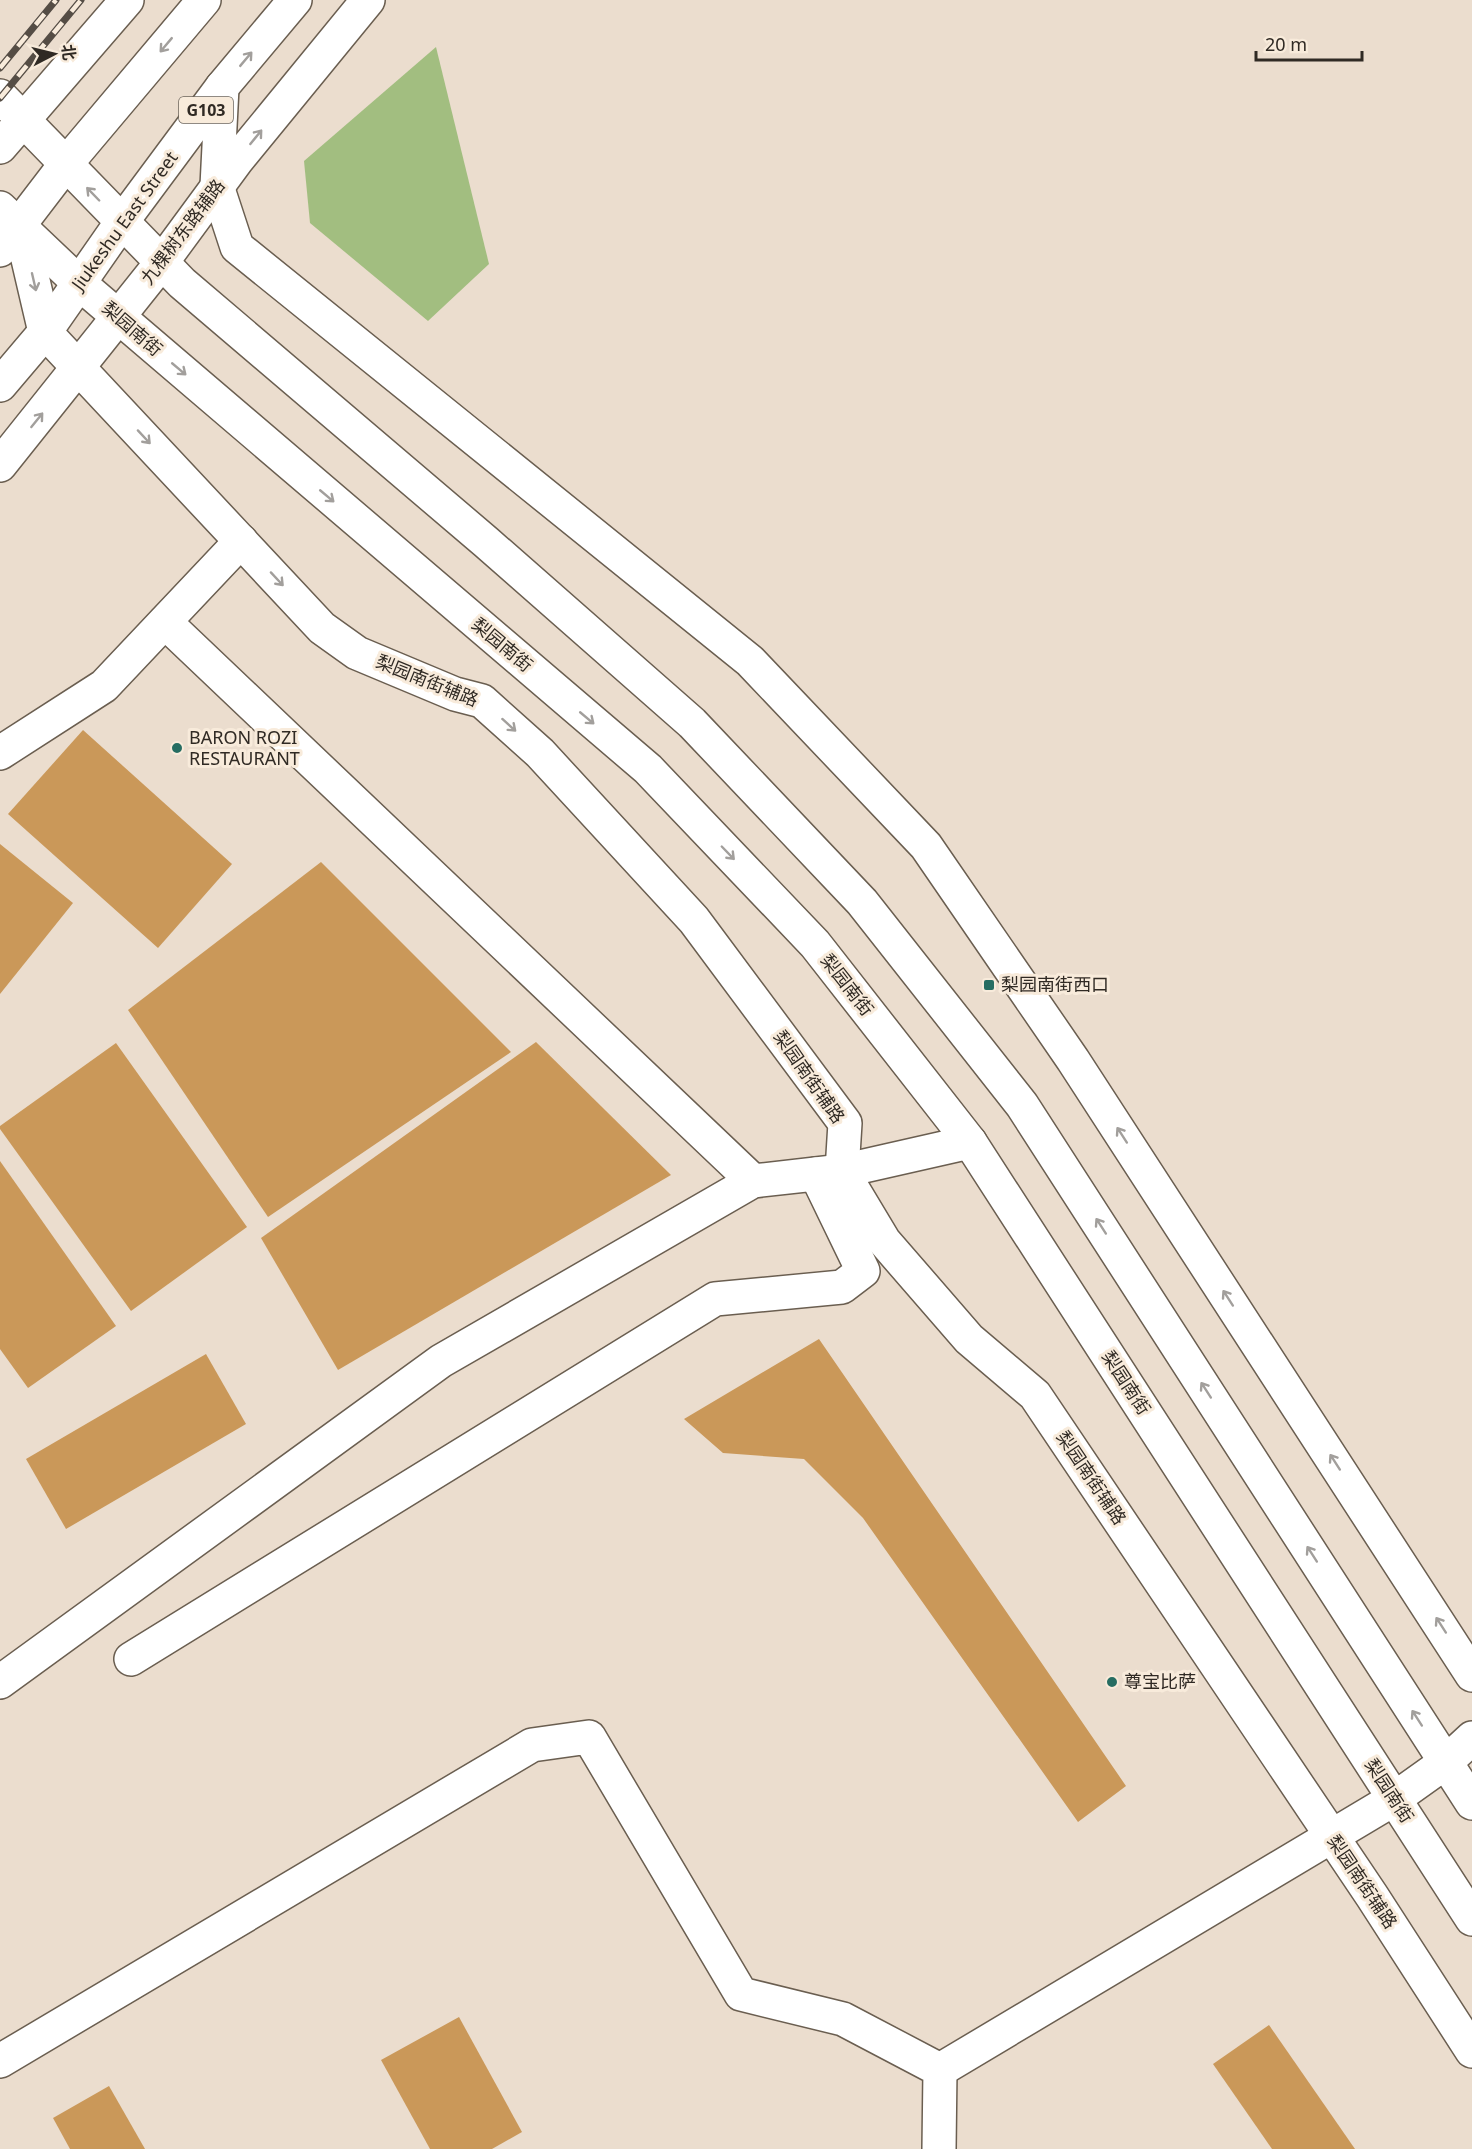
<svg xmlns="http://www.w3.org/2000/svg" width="1472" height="2149" viewBox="0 0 1472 2149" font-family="'Noto Sans','Noto Sans SC',sans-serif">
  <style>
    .green { fill: #a2be80 }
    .building { fill: #ca9859 }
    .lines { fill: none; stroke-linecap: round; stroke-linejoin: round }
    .minor-casing { stroke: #6a5e50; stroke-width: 36 }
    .major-casing { stroke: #6a5e50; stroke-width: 36 }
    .highway-casing { stroke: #6a5e50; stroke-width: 36 }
    .minor { stroke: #fff; stroke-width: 33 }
    .major { stroke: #fff; stroke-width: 33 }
    .highway { stroke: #fff; stroke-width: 33 }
    .rail-casing { stroke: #554d45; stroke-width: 7 }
    .rail { stroke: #f8ebdb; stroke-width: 4.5; stroke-dasharray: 14; stroke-linecap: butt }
    .oneway { stroke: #a29f9c }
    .poi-dot { fill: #266d62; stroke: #f8ebdb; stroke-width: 2 }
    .labels { text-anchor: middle; stroke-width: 6; stroke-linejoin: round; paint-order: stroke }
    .shield { fill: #f8ebdb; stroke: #6c645b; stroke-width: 1.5 }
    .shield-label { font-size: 16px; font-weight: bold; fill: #302a24 }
    .street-label { font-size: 18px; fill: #302a24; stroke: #f8ebdb }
    .poi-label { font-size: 18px; fill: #302a24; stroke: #f8ebdb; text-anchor: start }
  </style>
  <rect width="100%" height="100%" fill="#ebddce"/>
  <!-- green -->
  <polygon class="green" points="436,47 489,264 428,321 310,223 304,161"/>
  <!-- building -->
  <g class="building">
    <polygon points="83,730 232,864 158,948 8,814"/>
    <polygon points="0,844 73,903 0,994"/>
    <polygon points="321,862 511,1052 268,1217 128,1010"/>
    <polygon points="536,1042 671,1175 338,1370 261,1238"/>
    <polygon points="116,1043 247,1227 131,1311 0,1129 0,1126"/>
    <polygon points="0,1161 116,1326 28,1388 0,1349"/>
    <polygon points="819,1339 1126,1786 1078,1822 863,1518 804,1459 723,1453 684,1419"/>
    <polygon points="206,1354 246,1424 66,1529 26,1459"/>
    <polygon points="459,2017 522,2132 492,2149 430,2149 381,2060"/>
    <polygon points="1269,2025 1355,2149 1272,2149 1213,2064"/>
    <polygon points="109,2086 145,2149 70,2149 53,2118"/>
  </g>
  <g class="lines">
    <defs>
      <g id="minor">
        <polyline points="222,87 217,186 237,247 750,661 926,846 1073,1060 1472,1675"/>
        <polyline points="0,147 127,0"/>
        <polyline points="20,225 45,332 322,628 357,653 455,694 482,701 540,753 694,920 845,1123 842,1171 884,1241 969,1339 1035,1395 1372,1896 1472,2051"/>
        <polyline points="0,465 162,262 237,160 368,0"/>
        <polyline points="165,622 753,1181"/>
        <polyline points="0,753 104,686 241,541"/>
        <polyline points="131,1659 715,1299 842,1287 863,1271 816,1174"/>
        <polyline points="0,1682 441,1361 753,1181 842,1171 970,1142"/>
        <polyline points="0,2061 532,1745 589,1737 741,1994 843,2019 940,2070 939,2149"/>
        <polyline points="940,2070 1394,1799 1446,1762 1472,1738"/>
      </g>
      <g id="major">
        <polyline points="0,96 182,283 486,542 692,723 862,902 1022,1105 1472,1803"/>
        <polyline points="0,208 79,283 648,769 815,944 970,1142 1472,1919"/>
      </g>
      <g id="highway">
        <polyline points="0,250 65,165 204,0"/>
        <polyline points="0,385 45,332 121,223 222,87 295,0"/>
      </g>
    </defs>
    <!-- minor casing -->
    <use href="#minor" class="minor-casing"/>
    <!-- major casing -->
    <use href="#major" class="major-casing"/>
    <!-- highway casing -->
    <use href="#highway" class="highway-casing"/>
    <!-- minor -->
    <use href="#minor" class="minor"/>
    <!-- major -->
    <use href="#major" class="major"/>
    <!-- highway -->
    <use href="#highway" class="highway"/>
    <defs>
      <g id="rail">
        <polyline points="0,68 56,0"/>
        <polyline points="0,98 81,0"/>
      </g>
    </defs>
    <!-- rail casing -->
    <use href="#rail" class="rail-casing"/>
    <!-- rail -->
    <use href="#rail" class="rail"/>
  </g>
  <!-- one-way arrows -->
  <defs><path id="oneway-shaft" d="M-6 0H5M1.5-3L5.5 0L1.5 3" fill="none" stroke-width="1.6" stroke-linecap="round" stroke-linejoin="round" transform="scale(1.5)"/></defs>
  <g class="oneway">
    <use href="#oneway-shaft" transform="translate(166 45) rotate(130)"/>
    <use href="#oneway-shaft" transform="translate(246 59) rotate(-50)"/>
    <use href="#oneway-shaft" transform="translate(256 137) rotate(-51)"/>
    <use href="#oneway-shaft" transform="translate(93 194) rotate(-134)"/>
    <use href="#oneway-shaft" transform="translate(34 282) rotate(77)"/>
    <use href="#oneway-shaft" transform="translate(179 369) rotate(40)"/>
    <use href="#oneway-shaft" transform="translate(37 420) rotate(-51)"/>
    <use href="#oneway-shaft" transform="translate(144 437) rotate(47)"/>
    <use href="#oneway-shaft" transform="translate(327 496) rotate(40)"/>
    <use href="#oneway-shaft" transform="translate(277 579) rotate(47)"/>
    <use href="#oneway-shaft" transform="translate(587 718) rotate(40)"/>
    <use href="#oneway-shaft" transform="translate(509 725) rotate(42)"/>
    <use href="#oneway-shaft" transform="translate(728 853) rotate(46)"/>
    <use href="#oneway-shaft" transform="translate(1122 1135) rotate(-123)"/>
    <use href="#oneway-shaft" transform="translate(1101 1226) rotate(-123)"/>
    <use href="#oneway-shaft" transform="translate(1228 1298) rotate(-123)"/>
    <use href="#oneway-shaft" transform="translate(1206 1390) rotate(-123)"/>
    <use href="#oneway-shaft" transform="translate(1335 1462) rotate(-123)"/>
    <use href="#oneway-shaft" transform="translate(1312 1554) rotate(-123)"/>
    <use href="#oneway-shaft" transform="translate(1441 1625) rotate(-123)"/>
    <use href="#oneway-shaft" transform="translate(1417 1718) rotate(-123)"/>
  </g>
  <!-- markers -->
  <g class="poi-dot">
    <circle cx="177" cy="748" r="6"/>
    <rect x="983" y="979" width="12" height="12" rx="3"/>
    <circle cx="1112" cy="1682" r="6"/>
  </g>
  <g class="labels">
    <!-- shield labels -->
    <rect class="shield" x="179" y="97" width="54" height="26" rx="4.5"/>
    <g class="shield-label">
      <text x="206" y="116">G103</text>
    </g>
    <!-- street labels -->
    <g class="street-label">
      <text transform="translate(125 221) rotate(-54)" y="6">Jiukeshu East Street</text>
      <text transform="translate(183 232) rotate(-53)" y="6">九棵树东路辅路</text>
      <text transform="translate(132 329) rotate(41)" y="6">梨园南街</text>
      <text transform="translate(502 645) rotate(40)" y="6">梨园南街</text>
      <text transform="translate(427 681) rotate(22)" y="6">梨园南街辅路</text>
      <text transform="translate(847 985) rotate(52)" y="6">梨园南街</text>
      <text transform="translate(809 1077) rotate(55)" y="6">梨园南街辅路</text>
      <text transform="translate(1126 1383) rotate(57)" y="6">梨园南街</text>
      <text transform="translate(1091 1478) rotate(56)" y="6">梨园南街辅路</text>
      <text transform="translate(1389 1791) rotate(57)" y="6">梨园南街</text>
      <text transform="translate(1362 1882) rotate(56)" y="6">梨园南街辅路</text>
    </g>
    <!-- poi labels -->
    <g class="poi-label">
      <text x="189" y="744">BARON ROZI<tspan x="189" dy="21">RESTAURANT</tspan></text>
      <text x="1001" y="991">梨园南街西口</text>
      <text x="1124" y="1688">尊宝比萨</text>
    </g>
  </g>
  <!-- north arrow -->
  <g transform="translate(54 54) rotate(83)" stroke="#f8ebdb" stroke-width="4.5" paint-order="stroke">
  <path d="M0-4.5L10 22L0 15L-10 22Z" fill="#302a24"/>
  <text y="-9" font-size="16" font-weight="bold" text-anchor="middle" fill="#302a24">北</text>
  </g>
  <!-- scale -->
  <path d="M1256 51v9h106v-9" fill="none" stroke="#302a24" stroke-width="3"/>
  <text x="1265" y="51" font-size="18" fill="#302a24" stroke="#f8ebdb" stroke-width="4.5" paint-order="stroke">20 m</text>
</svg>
